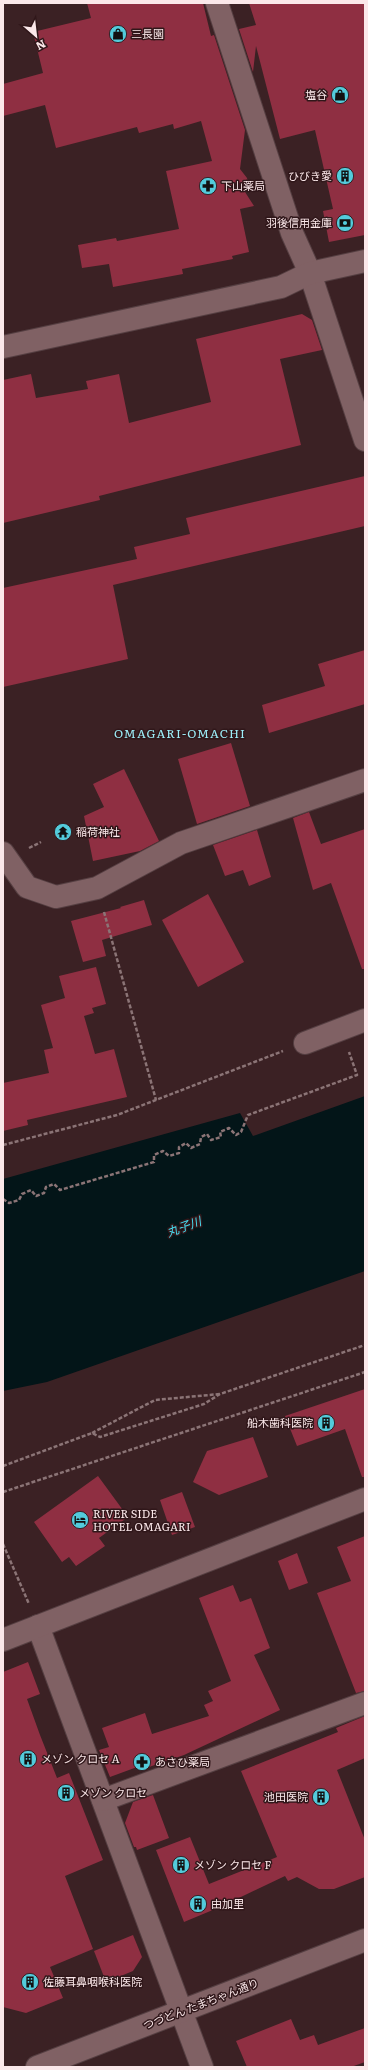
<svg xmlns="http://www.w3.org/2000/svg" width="368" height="2070" viewBox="0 0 368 2070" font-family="Literata,'Noto Sans JP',serif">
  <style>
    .water { fill: #031518 }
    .building { fill: #8f2f42 }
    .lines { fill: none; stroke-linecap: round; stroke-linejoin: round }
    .minor-casing { stroke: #553f42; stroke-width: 24 }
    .tertiary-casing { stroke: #553f42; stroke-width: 24 }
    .path { stroke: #8b7476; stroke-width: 2.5; stroke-dasharray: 4 2; stroke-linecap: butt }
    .minor { stroke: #806164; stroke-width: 22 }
    .tertiary { stroke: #806164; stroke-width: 22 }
    .labels { text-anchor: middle; stroke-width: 3; stroke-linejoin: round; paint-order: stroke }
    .poi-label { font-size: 11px; fill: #fbe8ea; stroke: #30171a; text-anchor: start }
    .street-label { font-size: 11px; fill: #fbe8ea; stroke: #30171a }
    .neighbourhood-label { font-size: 12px; letter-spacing: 1px; fill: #9deef9; stroke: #30171a }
    .water-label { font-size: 12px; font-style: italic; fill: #47e1f4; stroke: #30171a }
  </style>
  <rect width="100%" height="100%" fill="#3b2124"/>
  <!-- water -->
  <polygon class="water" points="365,1096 365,1271 47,1382 3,1391 3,1179 240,1113 253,1136"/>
  <!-- building -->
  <g class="building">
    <polygon points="87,3 203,3 211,36 214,35 245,130 240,169 247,178 248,183 245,192 254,206 240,209 249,252 232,256 233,259 182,269 183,274 113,287 109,264 82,268 78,245 116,238 117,241 179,229 166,171 212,161 201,121 174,129 173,124 139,133 137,127 56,148 45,105 3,116 3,84 43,73 33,32 91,18"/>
    <polygon points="249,3 365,3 365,235 329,242 323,211 333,209 315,130 280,139 256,46 253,72 239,29 256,25"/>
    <polygon points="302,314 312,320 322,350 280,359 301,445 99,496 100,500 3,523 3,380 31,374 36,398 88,389 86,381 119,374 129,423 211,402 196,339"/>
    <polygon points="365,476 365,526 113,585 128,659 3,687 3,588 137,559 134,547 190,534 186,518"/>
    <polygon points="365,650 365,704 269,733 262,705 325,686 318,664"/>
    <polygon points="231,743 250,806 197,824 178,759"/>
    <polygon points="124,769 159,841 140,851 93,861 84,816 104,807 93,784"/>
    <polygon points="309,812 321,844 365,829 365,969 362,969 331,883 313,890 293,818"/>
    <polygon points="257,830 271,877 249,886 243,870 225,876 213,845"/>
    <polygon points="208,894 244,962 198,987 162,920"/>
    <polygon points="144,900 152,925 102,940 106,956 83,962 71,921 121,908 120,907"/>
    <polygon points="96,967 106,1004 92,1008 94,1013 84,1016 95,1054 114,1049 127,1097 27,1120 28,1125 3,1131 3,1083 49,1073 44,1050 53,1048 41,1005 65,998 59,976"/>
    <polygon points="365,1389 365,1477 362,1477 345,1429 297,1446 285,1416"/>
    <polygon points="253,1437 268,1477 219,1495 193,1482 207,1451"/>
    <polygon points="98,1476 128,1517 99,1538 105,1546 76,1566 69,1557 62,1562 34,1522"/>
    <polygon points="182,1492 195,1527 172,1535 160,1500"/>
    <polygon points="365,1536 365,1691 356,1693 317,1593 351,1581 337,1547"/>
    <polygon points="297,1553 308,1583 289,1590 278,1561"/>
    <polygon points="233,1585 240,1602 251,1598 270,1648 254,1655 280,1710 184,1755 146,1768 148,1763 110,1777 99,1750 109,1747 102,1728 145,1713 152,1734 209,1716 204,1705 213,1701 208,1691 231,1681 199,1598"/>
    <polygon points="28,1662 40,1694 27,1699 40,1735 57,1778 69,1773 103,1860 65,1876 93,1949 50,1967 63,1998 26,2013 3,2007 3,1672"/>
    <polygon points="365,1716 365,1758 337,1770 365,1840 365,1877 334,1889 319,1889 297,1877 288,1881 285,1876 220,1907 184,1922 156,1850 190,1837 209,1884 277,1857 241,1771 338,1732 336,1728"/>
    <polygon points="153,1795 169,1838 137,1850 136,1847 134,1847 125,1823 133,1802"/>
    <polygon points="133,1935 142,1957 133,1971 106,1982 94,1951"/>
    <polygon points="291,2019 300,2040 314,2035 318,2045 365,2028 365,2062 351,2067 247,2067 236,2041"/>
  </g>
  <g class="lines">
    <defs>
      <g id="minor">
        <polyline points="217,3 292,233 310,273 365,440"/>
        <polyline points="3,853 27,887 56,897 97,888 181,843 365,780"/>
        <polyline points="305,1043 365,1020"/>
        <polyline points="38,1626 202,2067"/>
        <polyline points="3,1640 365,1499"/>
        <polyline points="103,1800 365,1703"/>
      </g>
      <g id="tertiary">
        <polyline points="3,347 281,287 310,273 365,261"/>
        <polyline points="37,2067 365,1940"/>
      </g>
    </defs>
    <!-- minor casing -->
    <use href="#minor" class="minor-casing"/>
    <!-- tertiary casing -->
    <use href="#tertiary" class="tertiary-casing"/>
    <!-- path -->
    <g class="path">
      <polyline points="29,848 41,842"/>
      <polyline points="104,912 156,1100"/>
      <polyline points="3,1145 117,1115 283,1051"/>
      <polyline points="3,1199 9,1203 19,1200 22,1194 31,1190 36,1196 44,1193 46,1187 54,1184 60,1190 154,1162 154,1155 163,1151 169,1156 179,1153 179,1147 186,1143 191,1148 200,1144 201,1137 207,1134 211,1140 221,1137 220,1132 229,1128 236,1135 241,1132 248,1115 357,1075 349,1052"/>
      <polyline points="92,1433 155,1400 220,1394"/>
      <polyline points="3,1466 92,1433 100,1437 204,1404 220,1394 365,1345"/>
      <polyline points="3,1492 365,1372"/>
      <polyline points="3,1544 29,1604"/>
    </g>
    <!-- minor -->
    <use href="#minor" class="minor"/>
    <!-- tertiary -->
    <use href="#tertiary" class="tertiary"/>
  </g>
  <!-- icons -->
  <defs>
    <symbol id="shop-disc" viewBox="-11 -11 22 22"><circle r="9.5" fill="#53cbdb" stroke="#30171a"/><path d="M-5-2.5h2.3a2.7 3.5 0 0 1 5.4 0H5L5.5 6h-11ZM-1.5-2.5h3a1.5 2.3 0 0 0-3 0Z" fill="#111"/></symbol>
    <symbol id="building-disc" viewBox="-11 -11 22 22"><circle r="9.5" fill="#53cbdb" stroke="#30171a"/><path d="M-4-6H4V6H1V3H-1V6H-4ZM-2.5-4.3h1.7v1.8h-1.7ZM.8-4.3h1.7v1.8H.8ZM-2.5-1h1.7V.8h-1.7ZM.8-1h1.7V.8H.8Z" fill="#111"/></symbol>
    <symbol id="pharmacy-disc" viewBox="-11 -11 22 22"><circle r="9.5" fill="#53cbdb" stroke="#30171a"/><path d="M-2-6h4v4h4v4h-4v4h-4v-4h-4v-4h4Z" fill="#111"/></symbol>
    <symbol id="bank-disc" viewBox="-11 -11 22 22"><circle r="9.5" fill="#53cbdb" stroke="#30171a"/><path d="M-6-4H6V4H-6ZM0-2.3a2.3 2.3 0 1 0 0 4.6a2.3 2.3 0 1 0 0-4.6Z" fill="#111"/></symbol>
    <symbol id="temple-disc" viewBox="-11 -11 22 22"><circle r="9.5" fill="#53cbdb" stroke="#30171a"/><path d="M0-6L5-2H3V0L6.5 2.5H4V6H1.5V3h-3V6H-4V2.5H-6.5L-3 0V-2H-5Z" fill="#111"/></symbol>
    <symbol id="hotel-disc" viewBox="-11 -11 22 22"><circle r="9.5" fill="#53cbdb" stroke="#30171a"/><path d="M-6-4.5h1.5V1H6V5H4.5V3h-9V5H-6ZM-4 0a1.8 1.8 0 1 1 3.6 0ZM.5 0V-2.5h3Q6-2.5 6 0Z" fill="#111"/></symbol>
  </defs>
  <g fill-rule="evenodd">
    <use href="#shop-disc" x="108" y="24" width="20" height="20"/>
    <use href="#shop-disc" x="330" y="85" width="20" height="20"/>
    <use href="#building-disc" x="335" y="166" width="20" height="20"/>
    <use href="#pharmacy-disc" x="198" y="176" width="20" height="20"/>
    <use href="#bank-disc" x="335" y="213" width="20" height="20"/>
    <use href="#temple-disc" x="53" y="822" width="20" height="20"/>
    <use href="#building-disc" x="316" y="1413" width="20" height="20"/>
    <use href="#hotel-disc" x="70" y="1510" width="20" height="20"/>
    <use href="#building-disc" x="18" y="1749" width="20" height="20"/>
    <use href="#pharmacy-disc" x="132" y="1752" width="20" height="20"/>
    <use href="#building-disc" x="56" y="1783" width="20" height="20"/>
    <use href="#building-disc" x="311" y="1787" width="20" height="20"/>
    <use href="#building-disc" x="171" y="1855" width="20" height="20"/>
    <use href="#building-disc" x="188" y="1894" width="20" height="20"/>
    <use href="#building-disc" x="20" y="1972" width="20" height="20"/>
  </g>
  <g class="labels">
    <!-- poi labels -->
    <g class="poi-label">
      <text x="131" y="38">三長園</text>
      <text x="327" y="99" text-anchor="end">塩谷</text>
      <text x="332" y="180" text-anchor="end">ひびき愛</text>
      <text x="221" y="190">下山薬局</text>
      <text x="332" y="227" text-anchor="end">羽後信用金庫</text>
      <text x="76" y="836">稲荷神社</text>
      <text x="313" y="1427" text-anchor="end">船木歯科医院</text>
      <text x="93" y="1518">RIVER SIDE<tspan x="93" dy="13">HOTEL OMAGARI</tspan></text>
      <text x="41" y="1763">メゾン クロセ A</text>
      <text x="155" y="1766">あさひ薬局</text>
      <text x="79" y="1797">メゾン クロセ</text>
      <text x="308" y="1801" text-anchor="end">池田医院</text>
      <text x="194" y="1869">メゾン クロセ F</text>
      <text x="211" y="1908">由加里</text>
      <text x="43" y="1986">佐藤耳鼻咽喉科医院</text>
    </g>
    <!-- street labels -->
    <g class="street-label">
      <text transform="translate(201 2004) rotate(-21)" y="4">つづどん たまちゃん通り</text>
    </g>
    <!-- neighbourhood labels -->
    <g class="neighbourhood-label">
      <text x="180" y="738">OMAGARI-OMACHI</text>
    </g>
    <!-- water labels -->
    <g class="water-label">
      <text transform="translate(184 1227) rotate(-20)" y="4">丸子川</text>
    </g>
  </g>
  <!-- border -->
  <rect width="368" height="2070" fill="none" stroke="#fbe8ea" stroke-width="8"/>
  <!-- north arrow -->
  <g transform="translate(36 36) rotate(152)" stroke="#30171a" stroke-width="3" paint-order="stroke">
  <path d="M0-3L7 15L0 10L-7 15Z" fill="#fbe8ea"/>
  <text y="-6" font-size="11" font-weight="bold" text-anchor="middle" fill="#fbe8ea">N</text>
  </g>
</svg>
